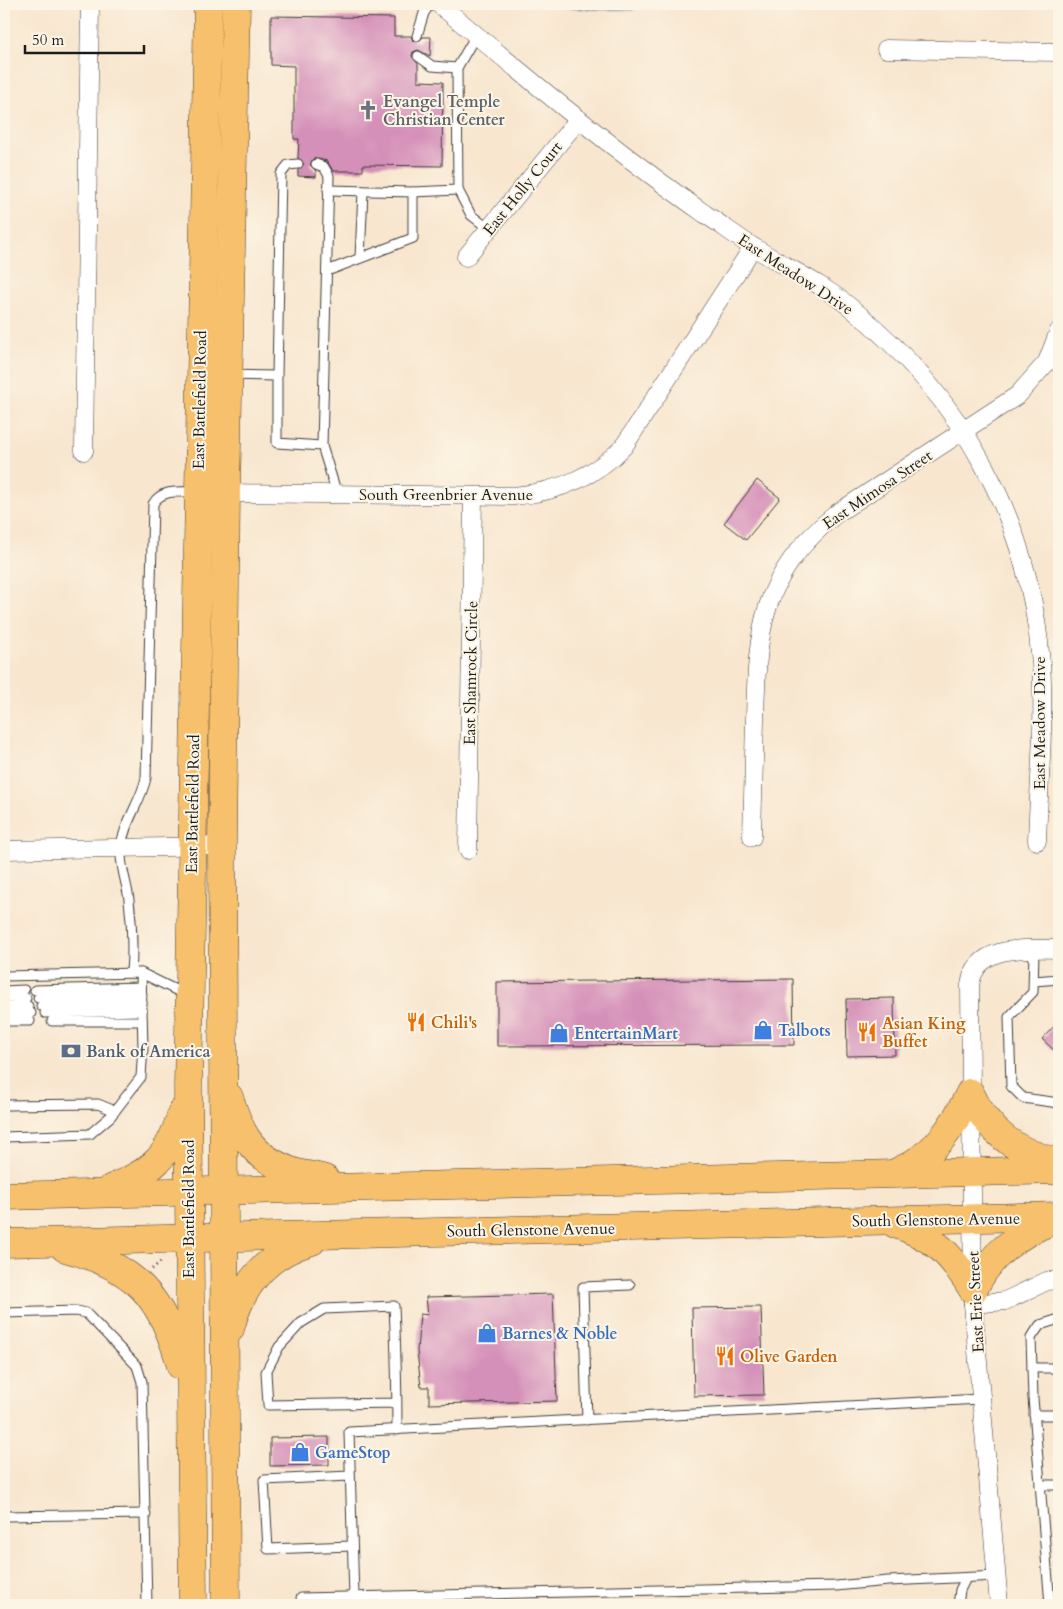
<svg xmlns="http://www.w3.org/2000/svg" width="1063" height="1609" viewBox="0 0 1063 1609" font-family="Cardo,serif">
  <style>
    .water { fill: #57a4cf; stroke: #3a6076 }
    .building { fill: #d590b9 }
    .lines { fill: none; stroke-linecap: round; stroke-linejoin: round }
    .lane-casing { stroke: #3d3a37; stroke-width: 11 }
    .street-casing { stroke: #3d3a37; stroke-width: 19 }
    .primary-casing { stroke: #3d3a37; stroke-width: 29 }
    .path { stroke: #3d3a37; stroke-width: 3; stroke-dasharray: 1 4; stroke-linecap: butt }
    .lane { stroke: #fff; stroke-width: 9 }
    .street { stroke: #fff; stroke-width: 18 }
    .primary { stroke: #f7c06c; stroke-width: 28 }
    .labels { text-anchor: middle; stroke-width: 4; stroke-linejoin: round; paint-order: stroke }
    .worship-label { font-size: 16px; font-weight: bold; fill: #5b616d; stroke: #fcf5e5; text-anchor: start }
    .street-label { font-size: 16px; fill: #1c1c1c; stroke: #fcf5e5 }
    .food-label { font-size: 16px; font-weight: bold; fill: #c56008; stroke: #fcf5e5; text-anchor: start }
    .shop-label { font-size: 16px; font-weight: bold; fill: #366cbe; stroke: #fcf5e5; text-anchor: start }
    .service-label { font-size: 16px; font-weight: bold; fill: #4e5e75; stroke: #fcf5e5; text-anchor: start }
  </style>
  <rect width="100%" height="100%" fill="#fcf5e5"/>
  <filter id="ink" filterUnits="userSpaceOnUse"><feTurbulence type="fractalNoise" baseFrequency=".02" numOctaves="2"/><feDisplacementMap in="SourceGraphic" scale="10" xChannelSelector="R" yChannelSelector="G"/><feConvolveMatrix kernelMatrix="1 2 1 2 8 2 1 2 1" color-interpolation-filters="sRGB"/></filter>
  <filter id="wash" filterUnits="userSpaceOnUse"><feTurbulence type="fractalNoise" baseFrequency=".0096" numOctaves="4" result="noise"/><feDisplacementMap in="SourceGraphic" scale="20" xChannelSelector="R" yChannelSelector="G"/><feGaussianBlur stdDeviation="1.12" result="paint"/><feColorMatrix in="noise" values="0 0 0 0 0 0 0 0 0 0 0 0 0 0 0 0 0 1.4 0 .05"/><feComposite in="paint" operator="in"/></filter>
  <g filter="url(#wash)">
    <rect width="100%" height="100%" fill="#f8e6cf"/>
    <!-- water -->
    <polygon class="water" points="562,4 632,4 633,10 562,8"/>
    <g id="blocks">
      <!-- building -->
      <g class="building">
        <polygon points="271,16 394,18 394,36 411,36 413,41 418,42 423,37 431,37 430,56 418,50 413,52 412,56 418,64 418,81 443,82 442,166 363,165 363,171 333,171 327,161 315,158 312,160 310,165 316,171 316,177 298,176 298,170 304,164 298,158 299,139 294,139 294,66 271,65"/>
        <polygon points="757,480 780,498 746,540 724,523"/>
        <polygon points="793,979 794,1045 497,1046 497,982"/>
        <polygon points="894,998 895,1055 847,1056 846,999"/>
        <polygon points="1059,1021 1059,1055 1042,1039"/>
        <polygon points="553,1294 557,1401 429,1404 429,1387 421,1387 417,1351 420,1314 428,1315 426,1297"/>
        <polygon points="761,1307 764,1395 694,1396 692,1308"/>
        <polygon points="329,1437 329,1465 270,1466 270,1438"/>
      </g>
    </g>
  </g>
  <g filter="url(#ink)">
    <use href="#blocks" fill-opacity="0" stroke="#3d3a37" stroke-width="1"/>
    <g class="lines">
      <defs>
        <g id="lane">
          <polyline points="417,36 424,13 430,4"/>
          <polyline points="418,56 432,66 457,68"/>
          <polyline points="316,164 324,167 329,176 322,446"/>
          <polyline points="458,190 471,215 489,229"/>
          <polyline points="413,192 458,190 457,68 476,35"/>
          <polyline points="360,258 363,191"/>
          <polyline points="327,271 413,238 413,192 328,190"/>
          <polyline points="230,375 277,376 277,443 322,446 337,494"/>
          <polyline points="277,376 281,174 288,165 298,164"/>
          <polyline points="1034,949 1033,992 1009,1017 1011,1086 1023,1098 1059,1103"/>
          <path d="M 131,973 C 133,948 132,924 129,900 C 127,883 119,863 121,847 C 124,822 141,802 146,778 L 153,504 C 161,489 180,492 196,492"/>
          <polyline points="4,976 141,973 186,995"/>
          <polyline points="1034,981 1059,979"/>
          <polyline points="35,990 141,987"/>
          <polyline points="4,991 24,990"/>
          <polyline points="4,998 26,998"/>
          <polyline points="38,998 142,995"/>
          <polyline points="41,1006 142,1003"/>
          <polyline points="4,1007 28,1006"/>
          <polyline points="45,1013 142,1011"/>
          <polyline points="4,1014 31,1013"/>
          <polyline points="4,1021 30,1021"/>
          <polyline points="52,1021 142,1021"/>
          <polyline points="4,1105 98,1104 115,1111"/>
          <polyline points="4,1137 90,1134 111,1116 141,1077 143,1047 141,973"/>
          <polyline points="4,1313 77,1311 86,1313 137,1366 142,1382 147,1605"/>
          <polyline points="1032,1368 1059,1368"/>
          <path d="M 397,1403 L 268,1405 L 266,1372 L 279,1347 L 301,1323 L 324,1309 L 394,1306 C 396,1348 397,1389 397,1430"/>
          <polyline points="1034,1415 1059,1415"/>
          <polyline points="587,1420 583,1287 630,1285"/>
          <polyline points="350,1476 264,1480 268,1549 352,1546"/>
          <polyline points="1040,1485 1059,1485"/>
          <polyline points="4,1516 146,1514"/>
          <polyline points="354,1597 349,1432 981,1399"/>
          <polyline points="301,1598 836,1586 888,1581 998,1576"/>
          <polyline points="958,1605 960,1590 966,1578"/>
          <polyline points="1050,1605 1033,1398 1031,1338 1040,1325 1059,1319"/>
        </g>
        <g id="street">
          <path d="M 439,4 C 526,77 612,149 705,214 C 722,225 738,238 755,248 C 787,268 821,283 850,307 C 962,397 1030,519 1041,663 C 1045,722 1039,782 1037,841"/>
          <polyline points="886,49 1059,52"/>
          <polyline points="466,257 578,120"/>
          <polyline points="84,451 90,4"/>
          <path d="M 217,493 L 514,496 C 557,492 594,478 624,446 L 753,247"/>
          <path d="M 752,837 C 753,798 754,759 755,720 C 757,629 761,575 836,514 L 1018,395 L 1047,362 L 1059,331"/>
          <polyline points="4,850 222,846"/>
          <polyline points="468,850 473,496"/>
          <polyline points="973,1304 1005,1301 1047,1281 1059,1280"/>
          <path d="M 999,1605 L 973,1304 L 970,985 C 976,943 1028,949 1059,949"/>
        </g>
        <g id="primary">
          <path d="M 970,1093 C 988,1132 1017,1154 1059,1162"/>
          <path d="M 229,1097 C 241,1135 251,1156 291,1171 C 302,1175 313,1175 325,1179"/>
          <path d="M 897,1172 C 935,1155 952,1129 970,1093"/>
          <path d="M 110,1189 C 153,1170 168,1160 182,1112"/>
          <polyline points="4,1196 1059,1170"/>
          <path d="M 895,1224 C 935,1237 951,1254 973,1290"/>
          <polyline points="4,1243 1059,1216"/>
          <path d="M 65,1248 C 136,1267 162,1296 181,1366"/>
          <path d="M 973,1290 C 990,1255 1015,1236 1051,1221"/>
          <path d="M 230,1329 C 241,1285 268,1253 312,1241"/>
          <polyline points="193,1605 188,1088 208,4"/>
          <polyline points="226,1605 222,846 226,493 236,4"/>
        </g>
      </defs>
      <!-- lane casing -->
      <use href="#lane" class="lane-casing"/>
      <!-- street casing -->
      <use href="#street" class="street-casing"/>
      <!-- primary casing -->
      <use href="#primary" class="primary-casing"/>
      <!-- path -->
      <polyline class="path" points="152,1269 163,1260"/>
      <!-- lane -->
      <use href="#lane" class="lane"/>
      <!-- street -->
      <use href="#street" class="street"/>
      <!-- primary -->
      <use href="#primary" class="primary"/>
    </g>
  </g>
  <!-- icons -->
  <defs>
    <symbol id="church-bare" viewBox="-9 -9 18 18"><path d="M-1.2-6h2.4v3.5h3.3v2.4h-3.3V6h-2.4V-.1h-3.3v-2.4h3.3Z" fill="#6b7280" stroke="#fcf5e5" stroke-width="2.5" paint-order="stroke"/></symbol>
    <symbol id="restaurant-bare" viewBox="-9 -9 18 18"><path d="M-5-6h1v4h1v-4h1v4h1v-4h1v5L-1.5 .5V6h-2V.5L-5-1ZM5-6V6H3V1.5H1.5Q1.5-4 5-6Z" fill="#e8710a" stroke="#fcf5e5" stroke-width="2.5" paint-order="stroke"/></symbol>
    <symbol id="shop-bare" viewBox="-9 -9 18 18"><path d="M-5-2.5h2.3a2.7 3.5 0 0 1 5.4 0H5L5.5 6h-11ZM-1.5-2.5h3a1.5 2.3 0 0 0-3 0Z" fill="#3f7fe0" stroke="#fcf5e5" stroke-width="2.5" paint-order="stroke"/></symbol>
    <symbol id="bank-bare" viewBox="-9 -9 18 18"><path d="M-6-4H6V4H-6ZM0-2.3a2.3 2.3 0 1 0 0 4.6a2.3 2.3 0 1 0 0-4.6Z" fill="#5c6f8a" stroke="#fcf5e5" stroke-width="2.5" paint-order="stroke"/></symbol>
  </defs>
  <g fill-rule="evenodd">
    <use href="#church-bare" x="354" y="96" width="28" height="28"/>
    <use href="#restaurant-bare" x="402" y="1008" width="28" height="28"/>
    <use href="#shop-bare" x="749" y="1016" width="28" height="28"/>
    <use href="#restaurant-bare" x="853" y="1018" width="28" height="28"/>
    <use href="#shop-bare" x="545" y="1019" width="28" height="28"/>
    <use href="#bank-bare" x="57" y="1037" width="28" height="28"/>
    <use href="#shop-bare" x="473" y="1319" width="28" height="28"/>
    <use href="#restaurant-bare" x="711" y="1342" width="28" height="28"/>
    <use href="#shop-bare" x="286" y="1438" width="28" height="28"/>
  </g>
  <g class="labels">
    <!-- worship labels -->
    <g class="worship-label">
      <text x="383" y="107">Evangel Temple<tspan x="383" dy="18">Christian Center</tspan></text>
    </g>
    <!-- street labels -->
    <g class="street-label">
      <text transform="translate(522 188) rotate(-51)" y="6">East Holly Court</text>
      <text transform="translate(796 274) rotate(33)" y="6">East Meadow Drive</text>
      <text transform="translate(199 400) rotate(-89)" y="6">East Battlefield Road</text>
      <text transform="translate(877 489) rotate(-34)" y="6">East Mimosa Street</text>
      <text x="446" y="500">South Greenbrier Avenue</text>
      <text transform="translate(470 673) rotate(-89)" y="6">East Shamrock Circle</text>
      <text transform="translate(1039 723) rotate(-90)" y="6">East Meadow Drive</text>
      <text transform="translate(192 804) rotate(-89)" y="6">East Battlefield Road</text>
      <text transform="translate(188 1209) rotate(-90)" y="6">East Battlefield Road</text>
      <text transform="translate(936 1219) rotate(-1)" y="6">South Glenstone Avenue</text>
      <text transform="translate(531 1229) rotate(-1)" y="6">South Glenstone Avenue</text>
      <text transform="translate(975 1302) rotate(-93)" y="6">East Erie Street</text>
    </g>
    <!-- food labels -->
    <g class="food-label">
      <text x="431" y="1028">Chili's</text>
      <text x="882" y="1029">Asian King<tspan x="882" dy="18">Buffet</tspan></text>
      <text x="740" y="1362">Olive Garden</text>
    </g>
    <!-- shop labels -->
    <g class="shop-label">
      <text x="778" y="1036">Talbots</text>
      <text x="574" y="1039">EntertainMart</text>
      <text x="502" y="1339">Barnes &amp; Noble</text>
      <text x="315" y="1458">GameStop</text>
    </g>
    <!-- service labels -->
    <g class="service-label">
      <text x="86" y="1057">Bank of America</text>
    </g>
  </g>
  <!-- margin -->
  <rect width="1063" height="1609" fill="none" stroke="#fcf5e5" stroke-width="20"/>
  <!-- scale -->
  <path d="M25 45v8h119v-8" fill="none" stroke="#1c1c1c" stroke-width="2.5"/>
  <text x="32" y="45" font-size="15" fill="#1c1c1c" stroke="#fcf5e5" stroke-width="4" paint-order="stroke">50 m</text>
</svg>
